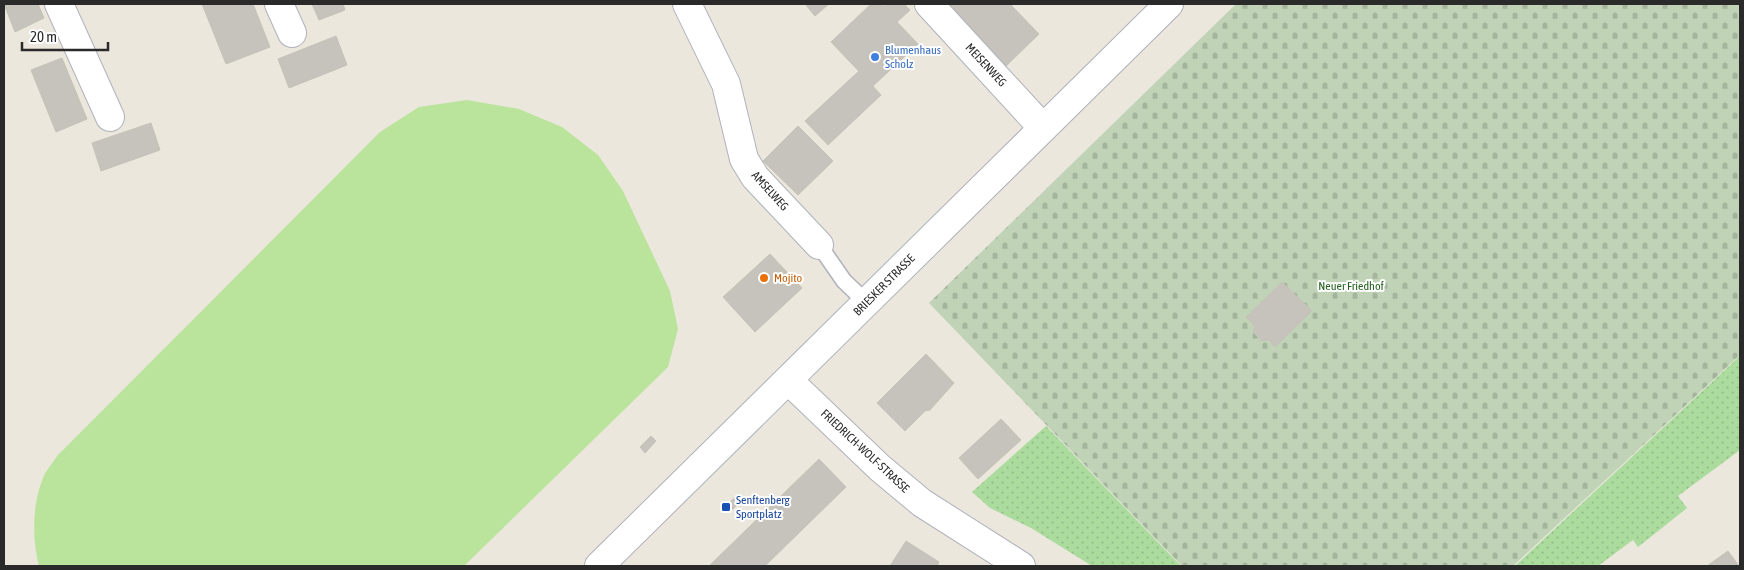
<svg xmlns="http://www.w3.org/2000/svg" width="1744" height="570" viewBox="0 0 1744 570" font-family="'Asap Condensed',sans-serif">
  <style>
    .green { fill: url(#green-dots) }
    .cemetery { fill: url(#cemetery-stones) }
    .pitch { fill: #bae39b }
    .building { fill: #c6c3bc; stroke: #c6c2b7 }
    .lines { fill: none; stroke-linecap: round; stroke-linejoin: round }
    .service-casing { stroke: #b0b1bc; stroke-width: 18 }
    .minor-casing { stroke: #b0b1bc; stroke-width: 30 }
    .secondary-casing { stroke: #b0b1bc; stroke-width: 30 }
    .service { stroke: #fff; stroke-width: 15 }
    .minor { stroke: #fff; stroke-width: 28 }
    .secondary { stroke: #fff; stroke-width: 28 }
    .shop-dot { fill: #3f7fe0; stroke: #fff; stroke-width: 2 }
    .food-dot { fill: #e8710a; stroke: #fff; stroke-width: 2 }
    .transit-dot { fill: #1a4fb4; stroke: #fff; stroke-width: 2 }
    .labels { text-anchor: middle; stroke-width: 4; stroke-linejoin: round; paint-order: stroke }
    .shop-label { font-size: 12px; fill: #366cbe; stroke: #fff; text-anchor: start }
    .street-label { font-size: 12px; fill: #2a2a2a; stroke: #fff }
    .food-label { font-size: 12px; fill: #c56008; stroke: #fff; text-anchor: start }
    .park-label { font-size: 12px; fill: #256020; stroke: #fff }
    .transit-label { font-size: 12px; fill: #164399; stroke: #fff; text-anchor: start }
  </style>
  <defs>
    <pattern id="green-dots" width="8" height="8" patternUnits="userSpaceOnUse" patternTransform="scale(1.25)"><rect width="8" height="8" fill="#abdc9e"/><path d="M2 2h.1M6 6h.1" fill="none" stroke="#93bd88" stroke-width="1.8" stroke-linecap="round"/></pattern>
    <pattern id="cemetery-stones" width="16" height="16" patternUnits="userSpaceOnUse" patternTransform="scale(1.25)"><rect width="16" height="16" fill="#c0d3b6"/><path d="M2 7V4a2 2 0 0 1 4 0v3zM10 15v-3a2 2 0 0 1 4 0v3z" fill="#a5b59d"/></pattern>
  </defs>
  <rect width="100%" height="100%" fill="#ebe7dd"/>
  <!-- green -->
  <g class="green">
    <polygon points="1740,356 1740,450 1678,496 1687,508 1638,547 1633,540 1598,566 1515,566"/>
    <polygon points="1046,426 1181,566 1092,566 1031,528 990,508 972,492"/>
  </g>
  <!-- cemetery -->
  <polygon class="cemetery" points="1236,4 1740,4 1740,355 1513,566 1182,566 929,303"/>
  <!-- pitch -->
  <path class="pitch" d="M 467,100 L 519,109 L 562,127 L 598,155 L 623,191 L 670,291 L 678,329 L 668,367 L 464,566 L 39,566 C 32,539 32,505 43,478 C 46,470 53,463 57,456 L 380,132 L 419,107 Z"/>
  <!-- building -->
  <g class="building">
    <polygon points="4,4 38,4 44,18 15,32"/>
    <polygon points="202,4 253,4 270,47 226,64"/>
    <polygon points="312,4 343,4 345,10 319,20"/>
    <polygon points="805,4 829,4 815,16"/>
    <polygon points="871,4 885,6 887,4 904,4 910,10 897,22 918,44 873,86 831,42"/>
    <polygon points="945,4 1010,4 1039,34 1005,67"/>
    <polygon points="336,36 347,65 289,88 278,59"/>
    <polygon points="62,58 87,119 56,132 31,70"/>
    <polygon points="859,71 881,95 828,145 805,121"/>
    <polygon points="151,123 160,150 101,171 92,143"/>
    <polygon points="798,126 833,161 798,195 763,161"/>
    <polygon points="770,254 802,288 755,332 723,297"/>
    <polygon points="1282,282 1312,311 1275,347 1269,340 1262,341 1253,332 1255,326 1246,317"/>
    <polygon points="926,354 954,383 930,410 925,411 905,431 877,403"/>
    <polygon points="1001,419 1021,440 978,479 959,458"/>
    <polygon points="651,436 656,441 645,453 640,447"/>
    <polygon points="819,459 846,487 765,566 709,566"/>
    <polygon points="738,494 743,499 732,510 727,505"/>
    <polygon points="906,541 939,562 937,566 890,566"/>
    <polygon points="1728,551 1739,566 1707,566"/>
  </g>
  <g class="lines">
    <defs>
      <polyline id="service" points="819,245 844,281 866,302"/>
      <g id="minor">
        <polyline points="59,4 110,117"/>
        <polyline points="279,4 292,33"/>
        <polyline points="687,4 726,84 744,159 755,177 819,245"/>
        <polyline points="929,4 1042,127"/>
        <polyline points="788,380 880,468 922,503 1021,566"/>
      </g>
      <polyline id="secondary" points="599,566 1169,4"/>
    </defs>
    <!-- service casing -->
    <use href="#service" class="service-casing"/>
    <!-- minor casing -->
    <use href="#minor" class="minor-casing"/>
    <!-- secondary casing -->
    <use href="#secondary" class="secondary-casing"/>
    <!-- service -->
    <use href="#service" class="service"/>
    <!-- minor -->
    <use href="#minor" class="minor"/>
    <!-- secondary -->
    <use href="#secondary" class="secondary"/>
  </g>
  <!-- markers -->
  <circle class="shop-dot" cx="875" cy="57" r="5"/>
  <circle class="food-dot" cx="764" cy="278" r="5"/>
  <rect class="transit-dot" x="721" y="502" width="10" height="10" rx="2.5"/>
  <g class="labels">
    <!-- shop labels -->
    <g class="shop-label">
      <text x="885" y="54">Blumenhaus<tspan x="885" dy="14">Scholz</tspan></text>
    </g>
    <!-- street labels -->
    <g class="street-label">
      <text transform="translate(986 65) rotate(47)" y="4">MEISENWEG</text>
      <text transform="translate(770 191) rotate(48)" y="4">AMSELWEG</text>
      <text transform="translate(884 285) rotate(-45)" y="4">BRIESKER STRASSE</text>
      <text transform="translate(865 451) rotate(43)" y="4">FRIEDRICH-WOLF-STRASSE</text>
    </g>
    <!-- food labels -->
    <g class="food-label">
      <text x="774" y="282">Mojito</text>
    </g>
    <!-- park labels -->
    <g class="park-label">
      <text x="1351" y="290">Neuer Friedhof</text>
    </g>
    <!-- transit labels -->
    <g class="transit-label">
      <text x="736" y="504">Senftenberg<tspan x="736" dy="14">Sportplatz</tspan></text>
    </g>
  </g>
  <!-- border -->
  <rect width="1744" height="570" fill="none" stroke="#2a2a2a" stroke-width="10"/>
  <!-- scale -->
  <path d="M22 42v8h86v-8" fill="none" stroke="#2a2a2a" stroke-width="2.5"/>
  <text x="30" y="42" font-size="15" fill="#2a2a2a" stroke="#ffffff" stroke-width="4" paint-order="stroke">20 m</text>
</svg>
